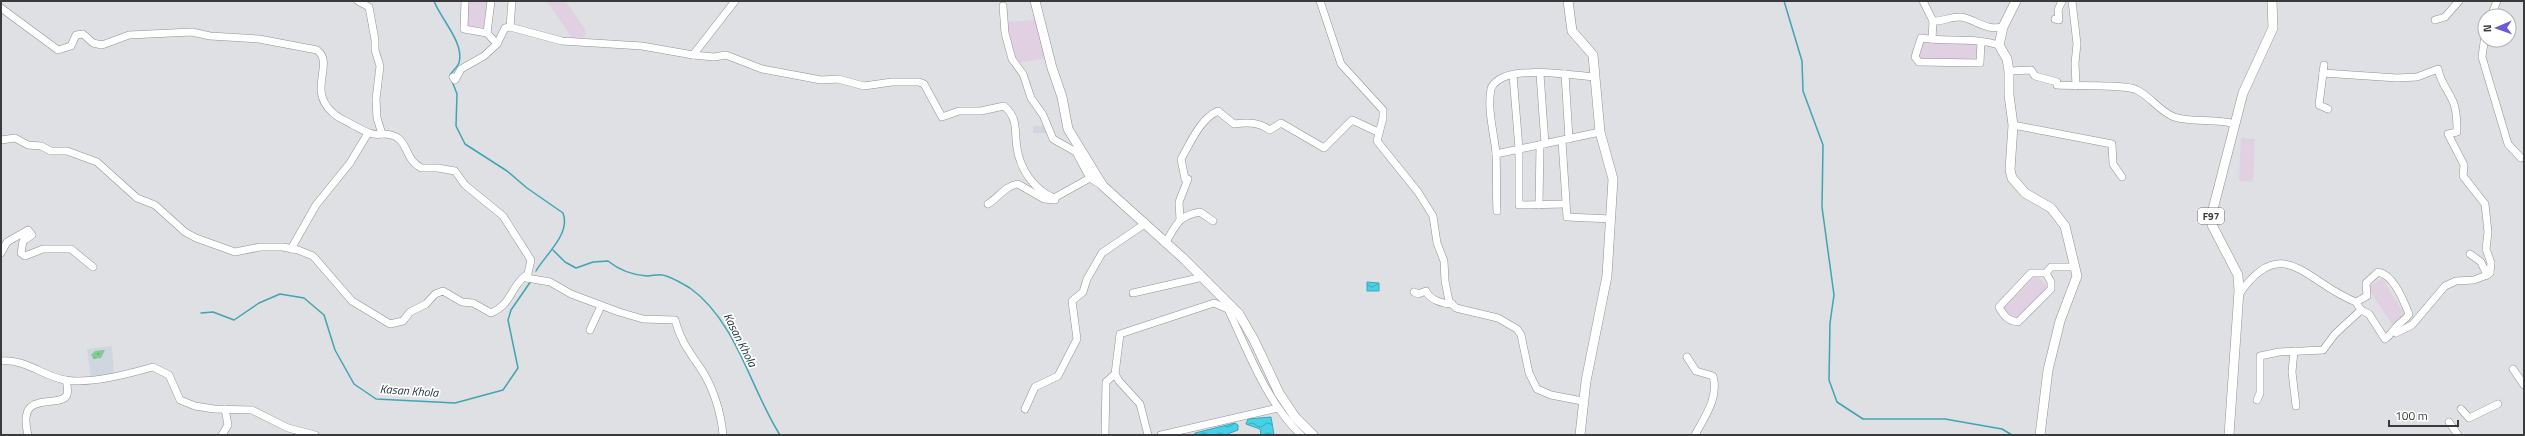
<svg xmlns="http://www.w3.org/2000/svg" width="2525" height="436" viewBox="0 0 2525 436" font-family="'Titillium Web',sans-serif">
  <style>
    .industrial { fill: #e0d0e2 }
    .built { fill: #d0d6df }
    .park { fill: url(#park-dots) }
    .water { fill: url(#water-waves); stroke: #41a4b3 }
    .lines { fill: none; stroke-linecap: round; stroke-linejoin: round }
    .stream { stroke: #41a4b3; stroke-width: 1.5 }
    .minor-casing { stroke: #8f9193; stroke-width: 8 }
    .major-casing { stroke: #8f9193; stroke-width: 10 }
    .minor { stroke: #fff; stroke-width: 7 }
    .major { stroke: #fff; stroke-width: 9 }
    .labels { text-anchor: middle; stroke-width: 3.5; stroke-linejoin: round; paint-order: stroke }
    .shield { fill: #fff; stroke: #747576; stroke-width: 1 }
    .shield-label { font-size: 10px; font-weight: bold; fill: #393a3b }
    .water-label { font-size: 12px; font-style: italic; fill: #1b3236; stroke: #fff }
  </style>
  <defs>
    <pattern id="park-dots" width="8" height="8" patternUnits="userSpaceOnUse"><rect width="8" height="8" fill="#82cb93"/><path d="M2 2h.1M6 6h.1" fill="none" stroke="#6ba679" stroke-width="1.8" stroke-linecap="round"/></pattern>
    <pattern id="water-waves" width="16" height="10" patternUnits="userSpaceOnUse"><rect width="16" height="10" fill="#45d1e7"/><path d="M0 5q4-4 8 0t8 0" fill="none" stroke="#3babbc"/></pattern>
  </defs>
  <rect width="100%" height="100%" fill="#dee0e3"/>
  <!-- industrial -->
  <g class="industrial">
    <polygon points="469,1 488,1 486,27 467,26"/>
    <polygon points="547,1 565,1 585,29 586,34 582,38 572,38"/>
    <polygon points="1037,20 1047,58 1017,63 1005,22"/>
    <polygon points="1920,40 1978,42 1977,61 1920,60"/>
    <polygon points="2241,138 2255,139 2253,182 2239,181"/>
    <polygon points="2036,275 2048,287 2015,320 2003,308"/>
    <polygon points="2382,278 2409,321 2395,329 2368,288"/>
  </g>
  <!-- built -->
  <g class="built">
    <polygon points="1033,126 1044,126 1048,133 1033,133"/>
    <polygon points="112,346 114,375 91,379 87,349"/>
  </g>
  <!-- park -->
  <polygon class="park" points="105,350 101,358 94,359 91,355 95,351"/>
  <!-- water -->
  <g class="water">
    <polygon points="1367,282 1379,283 1379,291 1367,291"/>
    <polygon points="1271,417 1274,435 1261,435 1260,429 1246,424 1248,419"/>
    <polygon points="1235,423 1238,425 1238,430 1225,435 1194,435 1195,433"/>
  </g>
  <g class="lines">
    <!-- stream -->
    <g class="stream">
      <path d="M 434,1 C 440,18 465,43 459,63 C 457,68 452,71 450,75"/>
      <polyline points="1784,1 1802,61 1803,91 1823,145 1822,207 1834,295 1830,323 1829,380 1837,402 1863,419 1945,419 2002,429 2012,435"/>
      <path d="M 452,81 L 457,94 L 456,126 L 465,144 L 507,171 L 527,188 L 563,213 C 571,234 545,255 536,271"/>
      <path d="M 553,250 L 565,262 L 576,268 L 593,262 L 608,261 C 619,270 633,275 647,276 C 652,276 658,274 662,275 C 670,276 683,284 690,288 C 737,322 750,388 780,435"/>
      <polyline points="201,313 213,312 234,320 259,303 280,294 304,298 324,315 335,350 354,384 376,399 455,403 503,390 518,368 508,320 511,310 531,281"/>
    </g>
    <defs>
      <g id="minor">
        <path d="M 358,1 L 369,7 L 375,40 L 375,50 L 380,66 L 376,99 L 377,118 L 382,134 C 411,134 401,157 421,168 L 438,168 L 455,171 L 465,185 L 503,216 L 531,260 L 527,278 L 550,282 L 571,294 L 619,312 L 643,319 L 675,320 C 681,342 689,351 701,369 C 713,387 721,412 723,435"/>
        <polyline points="465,1 464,29 487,33 491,1"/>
        <polyline points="1320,1 1341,64 1383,110 1383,118 1377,141 1418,192 1433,216 1437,243 1444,261 1445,281 1449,301 1456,308 1498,318 1517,329 1521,335 1529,373 1537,389 1551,395 1582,401"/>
        <path d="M 1923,1 L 1933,21 C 1942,22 1952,16 1961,17 C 1977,20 1986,31 2003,27"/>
        <polyline points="2072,1 2077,44 2075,63 2076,86"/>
        <polyline points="1003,6 1005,33 1012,59 1023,74 1031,98 1043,115 1053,139 1076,152 1090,178"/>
        <path d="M 1,8 L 58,50 L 71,46 L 76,35 L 83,34 L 93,43 L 102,45 L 129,35 L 192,32 L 210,36 L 259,39 L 317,50 C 335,64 307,89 332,112 C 337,118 347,121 353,125 C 363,130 371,136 382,134"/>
        <polyline points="2491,16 2497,1"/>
        <polyline points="2055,19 2059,20 2058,10 2062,1"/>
        <polyline points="2435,20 2445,17 2459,1"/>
        <polyline points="510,27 512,1"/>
        <polyline points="487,33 497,44 505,28 510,27 562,41 642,46 693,55 735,1"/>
        <polyline points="2485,35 2482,57 2508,144 2521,158"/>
        <polyline points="1932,39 1933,21"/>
        <path d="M 1981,41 L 1980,63 L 1919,62 L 1915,57 L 1921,38 C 1947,42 1973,37 1999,45"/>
        <path d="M 693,55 L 714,57 L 726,55 L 762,69 L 821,80 L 838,79 L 864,86 L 892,82 L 919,82 L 924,84 L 942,117 L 959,111 L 981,111 L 1004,106 C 1019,119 1014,131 1017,148 C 1020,169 1034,190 1054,198 L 1090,178 L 1101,185"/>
        <polyline points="2324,65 2319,105 2328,109"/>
        <path d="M 2009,71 L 2031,70 L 2035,76 L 2057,82 L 2057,85 C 2073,86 2126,84 2137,90 C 2151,97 2159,111 2174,117 C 2193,123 2215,118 2235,124"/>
        <path d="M 2323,73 L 2397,78 L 2417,77 L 2438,69 C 2441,84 2449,91 2454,104 C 2457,113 2457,122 2457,132 L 2448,134 L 2464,165 L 2463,176 L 2485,204 L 2488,232 L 2486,249 L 2491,263 L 2490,272"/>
        <polyline points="1540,74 1545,144"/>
        <polyline points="1565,74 1569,139"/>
        <polyline points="1513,75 1519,149 1519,205 1565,204"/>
        <polyline points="453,77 455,80 461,69 484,56 497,44"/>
        <polyline points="2013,125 2112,144 2113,164 2122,177"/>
        <path d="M 1,140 L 15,138 L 28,145 L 41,146 L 51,151 L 67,151 L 97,162 L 137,198 L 155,205 L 185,232 L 196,238 L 235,252 L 260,247 L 283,247 L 298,250 L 313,256 L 352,301 L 390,324 L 403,321 L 410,312 L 426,304 L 435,294 L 443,291 L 462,302 L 473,303 L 491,313 C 512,304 510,288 525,276 L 527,278"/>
        <polyline points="1562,141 1567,217 1611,219"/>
        <polyline points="1496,154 1600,132"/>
        <path d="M 988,204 C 999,197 1005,186 1018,184 L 1044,199 L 1055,200"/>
        <polyline points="1539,205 1540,145"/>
        <path d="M 1497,211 C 1496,192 1497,173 1496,153 C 1494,133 1487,109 1491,89 C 1492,84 1499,79 1504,77 C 1524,68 1572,75 1595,77"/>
        <path d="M 1180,220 L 1179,202 L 1188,179 L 1185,179 L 1181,159 C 1191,142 1200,119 1218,111 L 1234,124 C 1248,122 1258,122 1270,130 L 1281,123 L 1324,148 L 1352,120 L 1378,132"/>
        <path d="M 1166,242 C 1177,224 1178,216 1200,212 L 1213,221"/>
        <polyline points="291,249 316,205 350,163 368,133"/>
        <polyline points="1,253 7,242 28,230 32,235 23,241 21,253 25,256 43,249 71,249 93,267"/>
        <polyline points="2470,254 2481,262 2487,275 2490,273"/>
        <path d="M 2046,273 L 2051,282 L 2051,289 L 2018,322 C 2008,321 2004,316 1999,307 L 2031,273 L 2046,273 L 2051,267 L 2075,267"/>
        <path d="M 1414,292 L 1418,294 L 1426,291 C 1430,300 1443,304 1452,304"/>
        <polyline points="1133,293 1203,277"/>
        <path d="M 2240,293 C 2283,231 2308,284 2356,302 L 2367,296 L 2366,283 L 2378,272 C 2394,275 2403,300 2409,314 C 2405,321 2401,321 2397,326 C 2392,331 2391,335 2385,339 L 2369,314 L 2361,310 L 2356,302"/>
        <polyline points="590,330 601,306"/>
        <polyline points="2396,333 2412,325 2445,286 2456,281 2474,280 2487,275"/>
        <polyline points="2294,351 2292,372 2296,406"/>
        <path d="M 1687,357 L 1696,371 L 1713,376 C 1719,398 1705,416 1695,435"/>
        <path d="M 1,361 C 27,359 42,376 65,380 C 91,384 128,374 153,367 L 169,375 L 180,400 L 195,406 L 214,409 L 252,410 L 288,428 L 315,435"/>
        <polyline points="2513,369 2524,385"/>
        <polyline points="2257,400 2260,393 2260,356 2279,352 2323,350 2335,334 2361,310"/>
        <polyline points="1025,409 1035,387 1058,376 1077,339 1072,301 1083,292 1087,279 1102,253 1146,223"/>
        <polyline points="2461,409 2469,418 2498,404"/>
        <polyline points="2449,422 2458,435"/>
        <path d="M 28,435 C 16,387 59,410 67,395 C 68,391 67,384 66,380"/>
        <polyline points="222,435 228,425 225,409"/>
        <polyline points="1105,435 1106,382 1115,374"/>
        <path d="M 1148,435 L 1140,404 L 1119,381 L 1115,374 L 1120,334 L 1214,303 L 1228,309 C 1249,353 1266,401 1301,435"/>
        <polyline points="1161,435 1278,408"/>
      </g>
      <g id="major">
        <polyline points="1035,1 1052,68 1062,97 1068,129 1103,186 1183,258 1239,314 1254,340 1279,393 1295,417 1313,435"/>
        <polyline points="1568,1 1572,31 1593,55 1600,132 1613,179 1607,276 1586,381 1580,435"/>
        <polyline points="2016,1 2003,27 1999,45 2007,59 2009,71 2009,95 2013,125 2010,170 2012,178 2025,193 2051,208 2065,226 2077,276 2060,321 2048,370 2040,435"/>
        <polyline points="2229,435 2239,291 2238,275 2212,225 2211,217 2243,93 2273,28 2272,1"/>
      </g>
    </defs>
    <!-- minor casing -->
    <use href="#minor" class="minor-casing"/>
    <!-- major casing -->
    <use href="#major" class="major-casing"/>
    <!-- minor -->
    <use href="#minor" class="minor"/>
    <!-- major -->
    <use href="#major" class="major"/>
  </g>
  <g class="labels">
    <!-- shield labels -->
    <rect class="shield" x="2198" y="208" width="26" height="16" rx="3"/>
    <g class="shield-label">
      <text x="2211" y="220">F97</text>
    </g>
    <!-- water labels -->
    <g class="water-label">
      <text transform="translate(740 340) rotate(63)" y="4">Kasan Khola</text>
      <text transform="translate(409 391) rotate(4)" y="4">Kasan Khola</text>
    </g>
  </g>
  <!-- border -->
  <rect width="2525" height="436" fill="none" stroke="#393a3b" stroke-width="4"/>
  <!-- north arrow -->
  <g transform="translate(2497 28) rotate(268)"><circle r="19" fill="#ffffff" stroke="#b0b0b1"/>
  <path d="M0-3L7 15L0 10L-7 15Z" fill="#6a5ad4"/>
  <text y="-6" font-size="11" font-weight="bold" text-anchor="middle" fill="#393a3b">N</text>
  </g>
  <!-- scale -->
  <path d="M2389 420v6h69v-6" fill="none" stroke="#393a3b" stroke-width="2"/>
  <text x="2395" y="420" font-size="12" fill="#393a3b" stroke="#ffffff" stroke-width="3" paint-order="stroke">100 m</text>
</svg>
